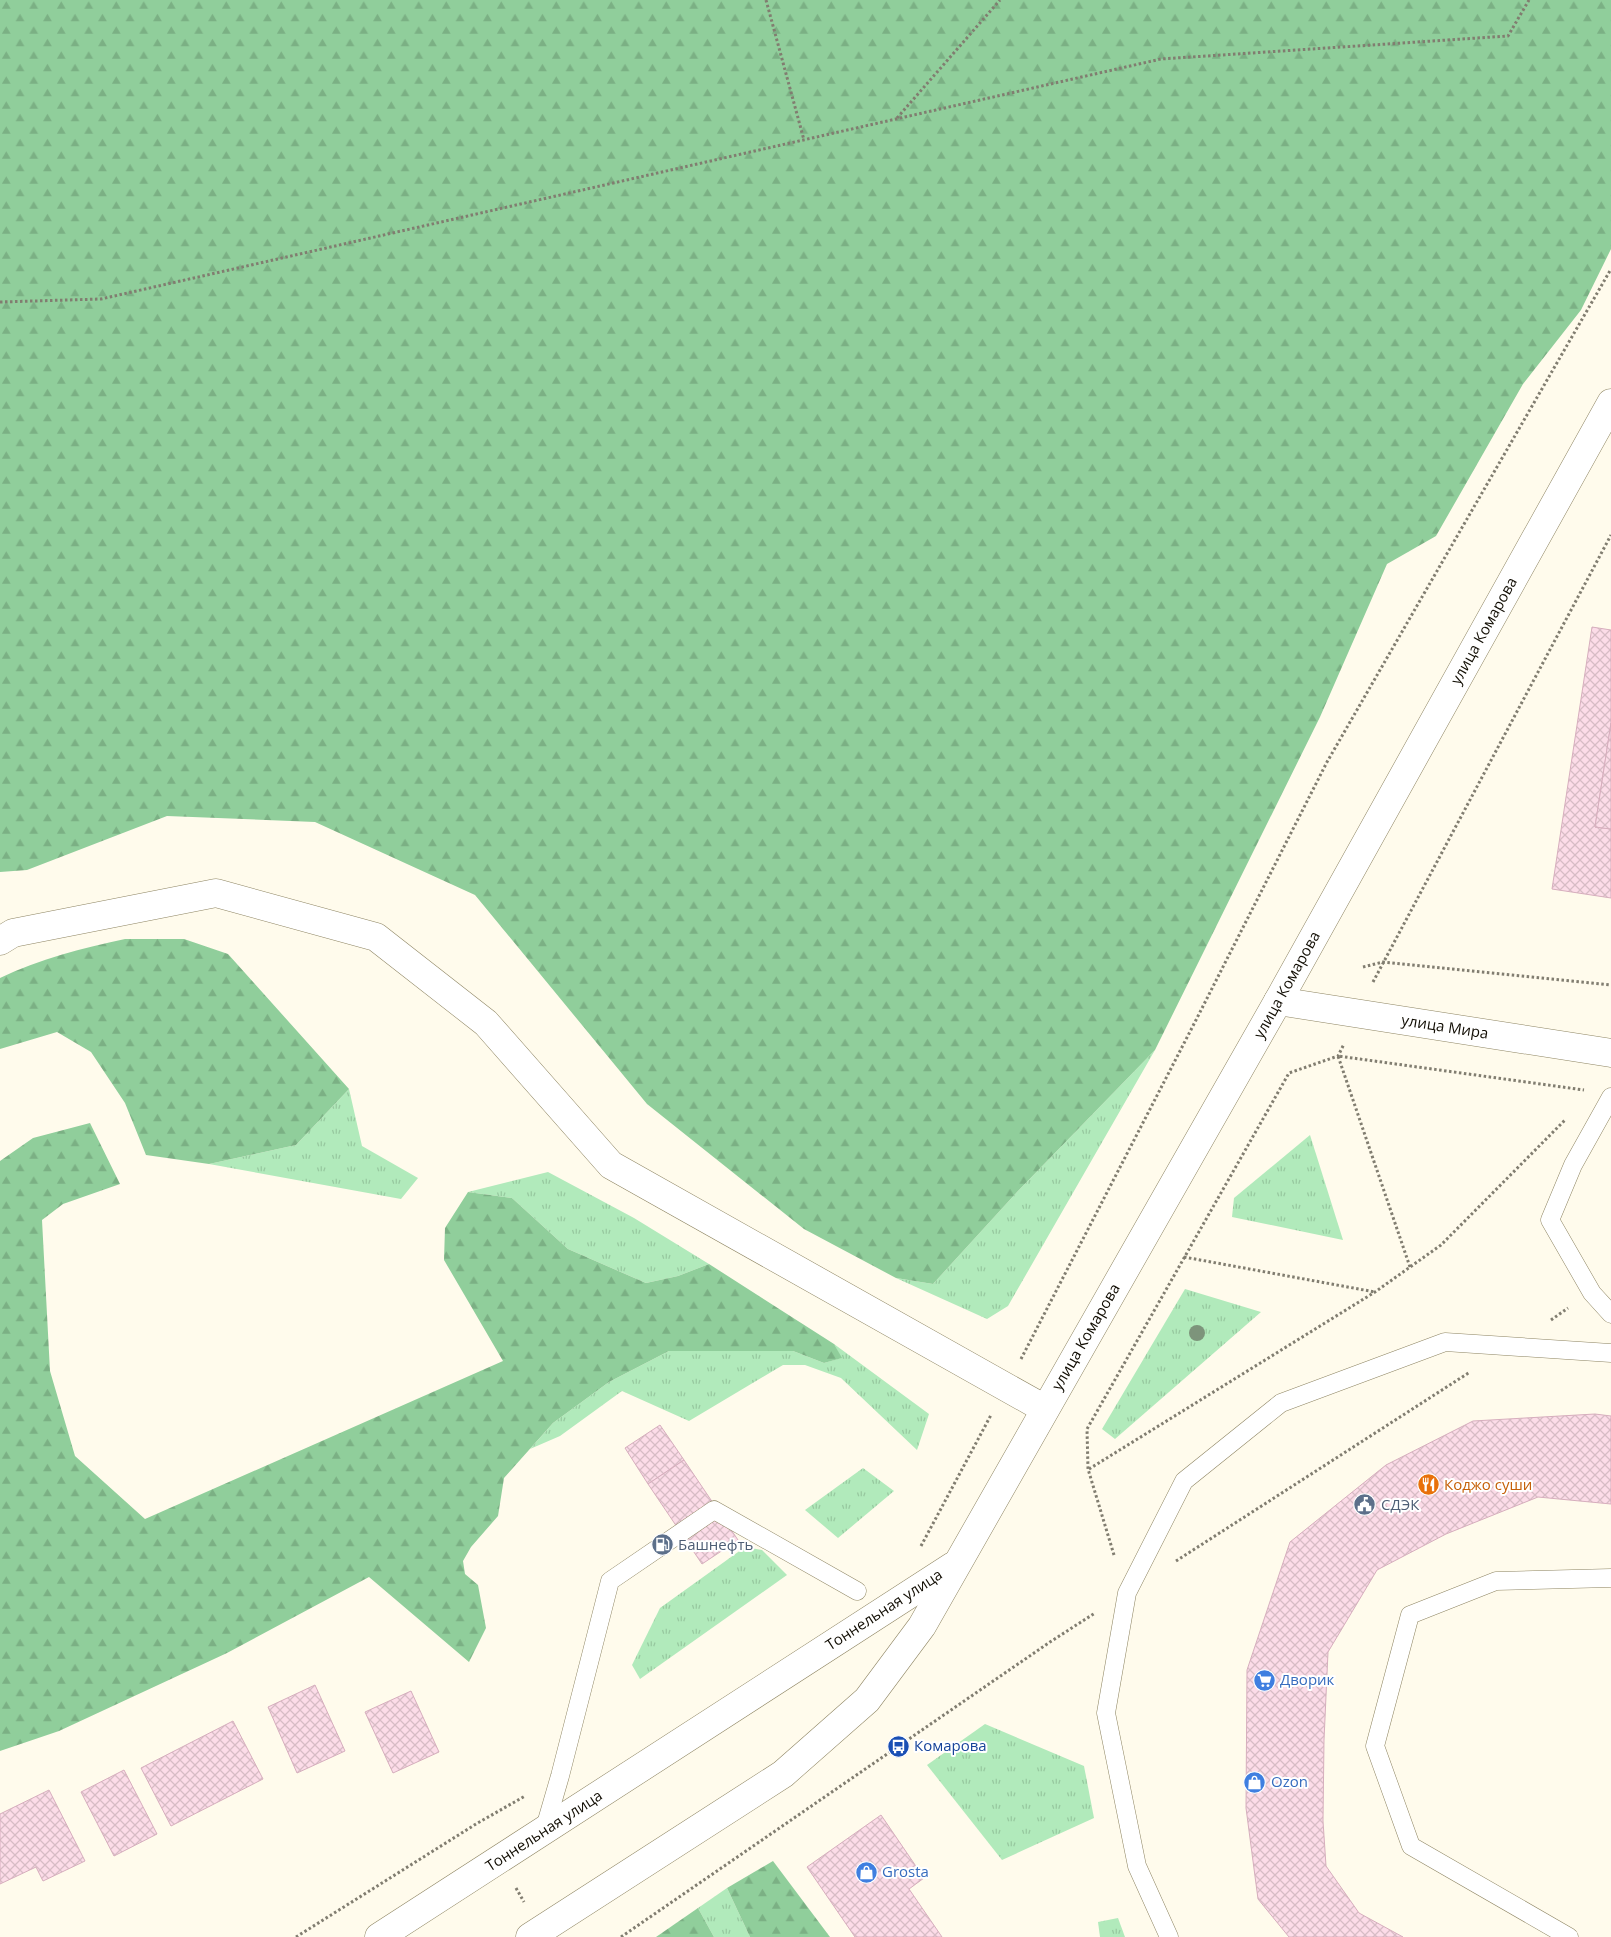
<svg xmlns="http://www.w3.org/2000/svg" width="1611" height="1937" viewBox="0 0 1611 1937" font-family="'Open Sans',sans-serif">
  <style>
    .grass { fill: url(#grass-tufts) }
    .forest { fill: url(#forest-firs) }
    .building { fill: url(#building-cross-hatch); stroke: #d6aebd }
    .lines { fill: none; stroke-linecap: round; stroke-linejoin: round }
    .lane-casing { stroke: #8e8563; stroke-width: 19 }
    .street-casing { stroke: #8e8563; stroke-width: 29 }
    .secondary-casing { stroke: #8e8563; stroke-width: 29 }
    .path { stroke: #817d70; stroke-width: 3; stroke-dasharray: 2.5 2.5; stroke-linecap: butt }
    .lane { stroke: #fff; stroke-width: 18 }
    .street { stroke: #fff; stroke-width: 28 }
    .secondary { stroke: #fff; stroke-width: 28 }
    .tree { fill: #7d947b }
    .labels { text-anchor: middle; stroke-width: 4; stroke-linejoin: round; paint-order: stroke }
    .street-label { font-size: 15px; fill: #100c02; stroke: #fff }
    .food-label { font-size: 15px; fill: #c56008; stroke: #fff; text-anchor: start }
    .service-label { font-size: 15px; fill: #4e5e75; stroke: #fff; text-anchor: start }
    .shop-label { font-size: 15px; fill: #366cbe; stroke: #fff; text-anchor: start }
    .transit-label { font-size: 15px; fill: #164399; stroke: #fff; text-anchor: start }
  </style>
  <defs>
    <pattern id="grass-tufts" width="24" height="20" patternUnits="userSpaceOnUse" patternTransform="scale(1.25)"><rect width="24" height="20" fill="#b1eabb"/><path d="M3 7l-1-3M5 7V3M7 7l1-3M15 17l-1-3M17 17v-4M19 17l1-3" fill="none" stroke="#97c89f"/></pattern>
    <pattern id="forest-firs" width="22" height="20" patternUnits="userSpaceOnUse" patternTransform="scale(1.25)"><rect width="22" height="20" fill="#90ce9b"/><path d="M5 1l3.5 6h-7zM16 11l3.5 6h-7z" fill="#7bb084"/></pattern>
    <pattern id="building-cross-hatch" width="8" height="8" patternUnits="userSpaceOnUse" patternTransform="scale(1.25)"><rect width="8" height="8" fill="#fcdce8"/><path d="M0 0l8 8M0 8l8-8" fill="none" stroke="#d7bcc5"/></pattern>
  </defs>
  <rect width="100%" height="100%" fill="#fffbec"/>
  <!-- grass -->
  <g class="grass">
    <polygon points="1155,1050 1008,1306 987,1319 896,1278 933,1284 1018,1191"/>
    <polygon points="349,1089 362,1146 418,1178 401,1199 209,1164 296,1145"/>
    <polygon points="1310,1135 1343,1240 1232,1217 1234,1198"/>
    <polygon points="548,1172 634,1218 709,1264 678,1276 646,1283 568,1249 512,1198 468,1192"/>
    <polygon points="1185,1289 1261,1312 1115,1439 1102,1429"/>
    <polygon points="834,1344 929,1414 917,1450 841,1378 805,1365 783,1365 689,1421 622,1391 560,1436 530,1449 553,1423 609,1382 669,1351 793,1351 824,1363 841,1358"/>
    <polygon points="863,1468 894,1491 838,1538 805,1510"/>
    <polygon points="745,1547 762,1550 787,1575 640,1679 632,1665 660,1608"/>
    <polygon points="985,1724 1084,1766 1094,1818 1002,1860 927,1765"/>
    <polygon points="727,1888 750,1937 714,1937 698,1908"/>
    <polygon points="1118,1918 1125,1937 1100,1937 1098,1922"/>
  </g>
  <!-- forest -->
  <g class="forest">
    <polygon points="0,0 1611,0 1611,249 1581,310 1523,384 1436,536 1387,564 1320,717 1155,1050 1018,1191 933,1284 896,1278 804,1229 647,1104 475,895 315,822 167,816 27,870 0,872"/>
    <path d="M 125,939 L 184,939 L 228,954 L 349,1089 L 296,1145 L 209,1164 L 146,1155 L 125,1103 L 91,1052 L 57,1032 L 0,1049 L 0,978 C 39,959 83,948 125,939 Z"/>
    <polygon points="90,1123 120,1184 63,1204 42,1220 50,1371 75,1456 145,1519 503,1361 444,1260 445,1228 468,1192 512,1198 568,1249 646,1283 678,1276 709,1264 834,1344 842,1358 824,1363 793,1351 669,1351 609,1382 553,1423 504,1478 498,1516 471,1547 463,1561 465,1574 478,1585 486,1628 469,1662 369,1577 227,1653 59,1731 0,1751 0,1161 33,1138"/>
    <polygon points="773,1861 830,1937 750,1937 727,1888"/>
    <polygon points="698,1908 714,1937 656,1937"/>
  </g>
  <!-- building -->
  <g class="building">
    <polygon points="1592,627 1611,630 1611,723 1595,827 1611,829 1611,898 1552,889"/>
    <polygon points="1611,723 1611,829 1595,827"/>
    <polygon points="1595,1414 1611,1416 1611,1504 1538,1497 1446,1534 1377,1570 1328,1652 1324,1740 1323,1821 1326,1866 1359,1913 1403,1937 1289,1937 1258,1899 1246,1808 1247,1670 1290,1542 1386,1465 1473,1421"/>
    <polygon points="660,1425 684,1460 648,1484 625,1448"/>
    <polygon points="684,1460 738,1540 702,1564 648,1484"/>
    <polygon points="315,1685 345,1751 297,1773 268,1707"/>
    <polygon points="411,1691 439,1752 393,1773 365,1712"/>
    <polygon points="233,1721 263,1779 171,1826 141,1768"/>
    <polygon points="124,1770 157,1834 114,1856 81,1792"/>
    <polygon points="49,1790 85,1861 43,1881 36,1867 0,1884 0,1814"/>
    <polygon points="881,1815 924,1878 909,1889 942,1937 855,1937 807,1867"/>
  </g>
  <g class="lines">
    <defs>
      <g id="lane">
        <polyline points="1611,1097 1573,1165 1550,1220 1592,1293 1611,1314"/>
        <polyline points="544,1831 560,1776 610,1581 714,1510 857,1591"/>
        <polyline points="1169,1937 1137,1866 1106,1713 1127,1593 1184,1481 1281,1403 1445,1342 1611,1353"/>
        <polyline points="1569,1937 1411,1846 1375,1746 1410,1615 1496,1581 1611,1578"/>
      </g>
      <polyline id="street" points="0,941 13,933 216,893 376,937 486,1023 611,1165 1045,1409"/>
      <g id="secondary">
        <polyline points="1278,1001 1611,1053"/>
        <polyline points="379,1937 953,1566"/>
        <polyline points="530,1937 783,1774 867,1700 922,1626 1278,1001 1611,403"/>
      </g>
    </defs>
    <!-- lane casing -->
    <use href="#lane" class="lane-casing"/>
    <!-- street casing -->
    <use href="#street" class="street-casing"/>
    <!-- secondary casing -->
    <use href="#secondary" class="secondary-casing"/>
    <!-- path -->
    <g class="path">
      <polyline points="766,0 804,140"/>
      <polyline points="897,118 1000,0"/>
      <polyline points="0,302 101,299 1161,59 1508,36 1529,0"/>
      <polyline points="1363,967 1383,962 1611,985"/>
      <polyline points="1373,982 1611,535"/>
      <polyline points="1184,1257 1375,1292"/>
      <polyline points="1410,1267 1338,1056 1584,1090"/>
      <polyline points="1551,1320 1568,1308"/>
      <polyline points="1021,1359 1196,1020 1327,762 1611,269"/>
      <polyline points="1089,1469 1375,1292 1441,1245 1565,1120"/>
      <polyline points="921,1546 991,1415"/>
      <polyline points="1114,1555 1088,1469 1087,1429 1289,1073 1338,1056 1344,1044"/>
      <polyline points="1176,1561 1470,1372"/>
      <polyline points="516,1888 524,1902"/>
      <polyline points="296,1937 476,1824 525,1796"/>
      <polyline points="621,1937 1050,1642 1095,1613"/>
    </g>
    <!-- lane -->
    <use href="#lane" class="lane"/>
    <!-- street -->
    <use href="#street" class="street"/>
    <!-- secondary -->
    <use href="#secondary" class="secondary"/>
  </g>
  <!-- trees -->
  <circle class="tree" cx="1197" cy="1333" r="8"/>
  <!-- icons -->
  <defs>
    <symbol id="restaurant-disc" viewBox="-11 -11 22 22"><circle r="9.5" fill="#e8710a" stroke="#fff"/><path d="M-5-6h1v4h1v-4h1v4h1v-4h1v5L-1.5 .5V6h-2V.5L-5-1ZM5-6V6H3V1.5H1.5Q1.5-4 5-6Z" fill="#fff"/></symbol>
    <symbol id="civic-disc" viewBox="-11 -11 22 22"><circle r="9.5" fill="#5c6f8a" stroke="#fff"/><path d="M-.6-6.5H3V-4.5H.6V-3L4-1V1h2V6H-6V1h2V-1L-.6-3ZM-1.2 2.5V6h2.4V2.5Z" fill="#fff"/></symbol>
    <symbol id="fuel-disc" viewBox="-11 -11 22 22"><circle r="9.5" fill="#5c6f8a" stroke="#fff"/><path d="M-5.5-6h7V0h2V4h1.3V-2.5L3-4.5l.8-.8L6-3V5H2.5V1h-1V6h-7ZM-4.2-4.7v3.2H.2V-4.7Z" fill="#fff"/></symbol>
    <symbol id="supermarket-disc" viewBox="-11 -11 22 22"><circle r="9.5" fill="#3f7fe0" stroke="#fff"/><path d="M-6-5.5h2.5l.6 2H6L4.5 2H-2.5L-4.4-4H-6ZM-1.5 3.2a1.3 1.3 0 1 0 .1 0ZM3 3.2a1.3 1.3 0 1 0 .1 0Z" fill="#fff"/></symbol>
    <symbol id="bus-disc" viewBox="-11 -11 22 22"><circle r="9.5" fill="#1a4fb4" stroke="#fff"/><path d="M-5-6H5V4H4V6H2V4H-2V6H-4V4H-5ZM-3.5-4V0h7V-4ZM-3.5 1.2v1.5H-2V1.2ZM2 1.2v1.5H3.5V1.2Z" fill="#fff"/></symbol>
    <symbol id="shop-disc" viewBox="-11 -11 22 22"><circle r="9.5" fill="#3f7fe0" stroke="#fff"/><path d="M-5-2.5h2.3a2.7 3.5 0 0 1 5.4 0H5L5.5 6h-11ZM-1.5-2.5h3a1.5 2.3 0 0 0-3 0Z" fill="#fff"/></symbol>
  </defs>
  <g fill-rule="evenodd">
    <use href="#restaurant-disc" x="1416" y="1472" width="25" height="25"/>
    <use href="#civic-disc" x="1352" y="1492" width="25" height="25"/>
    <use href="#fuel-disc" x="650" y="1532" width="25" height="25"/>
    <use href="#supermarket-disc" x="1252" y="1668" width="25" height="25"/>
    <use href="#bus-disc" x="886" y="1734" width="25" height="25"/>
    <use href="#shop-disc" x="1242" y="1770" width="25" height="25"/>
    <use href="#shop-disc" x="854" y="1860" width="25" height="25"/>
  </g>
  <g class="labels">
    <!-- street labels -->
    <g class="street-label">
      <text transform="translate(1484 631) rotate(-61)" y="5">улица Комарова</text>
      <text transform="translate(1287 985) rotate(-61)" y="5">улица Комарова</text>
      <text transform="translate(1445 1027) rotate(9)" y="5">улица Мира</text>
      <text transform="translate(1086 1337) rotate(-60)" y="5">улица Комарова</text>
      <text transform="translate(884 1610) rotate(-33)" y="5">Тоннельная улица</text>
      <text transform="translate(544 1831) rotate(-33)" y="5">Тоннельная улица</text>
    </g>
    <!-- food labels -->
    <g class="food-label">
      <text x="1444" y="1490">Коджо суши</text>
    </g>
    <!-- service labels -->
    <g class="service-label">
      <text x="1381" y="1510">СДЭК</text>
      <text x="678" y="1550">Башнефть</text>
    </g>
    <!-- shop labels -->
    <g class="shop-label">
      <text x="1280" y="1685">Дворик</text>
      <text x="1271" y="1787">Ozon</text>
      <text x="882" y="1877">Grosta</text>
    </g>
    <!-- transit labels -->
    <g class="transit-label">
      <text x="914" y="1751">Комарова</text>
    </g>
  </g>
</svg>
